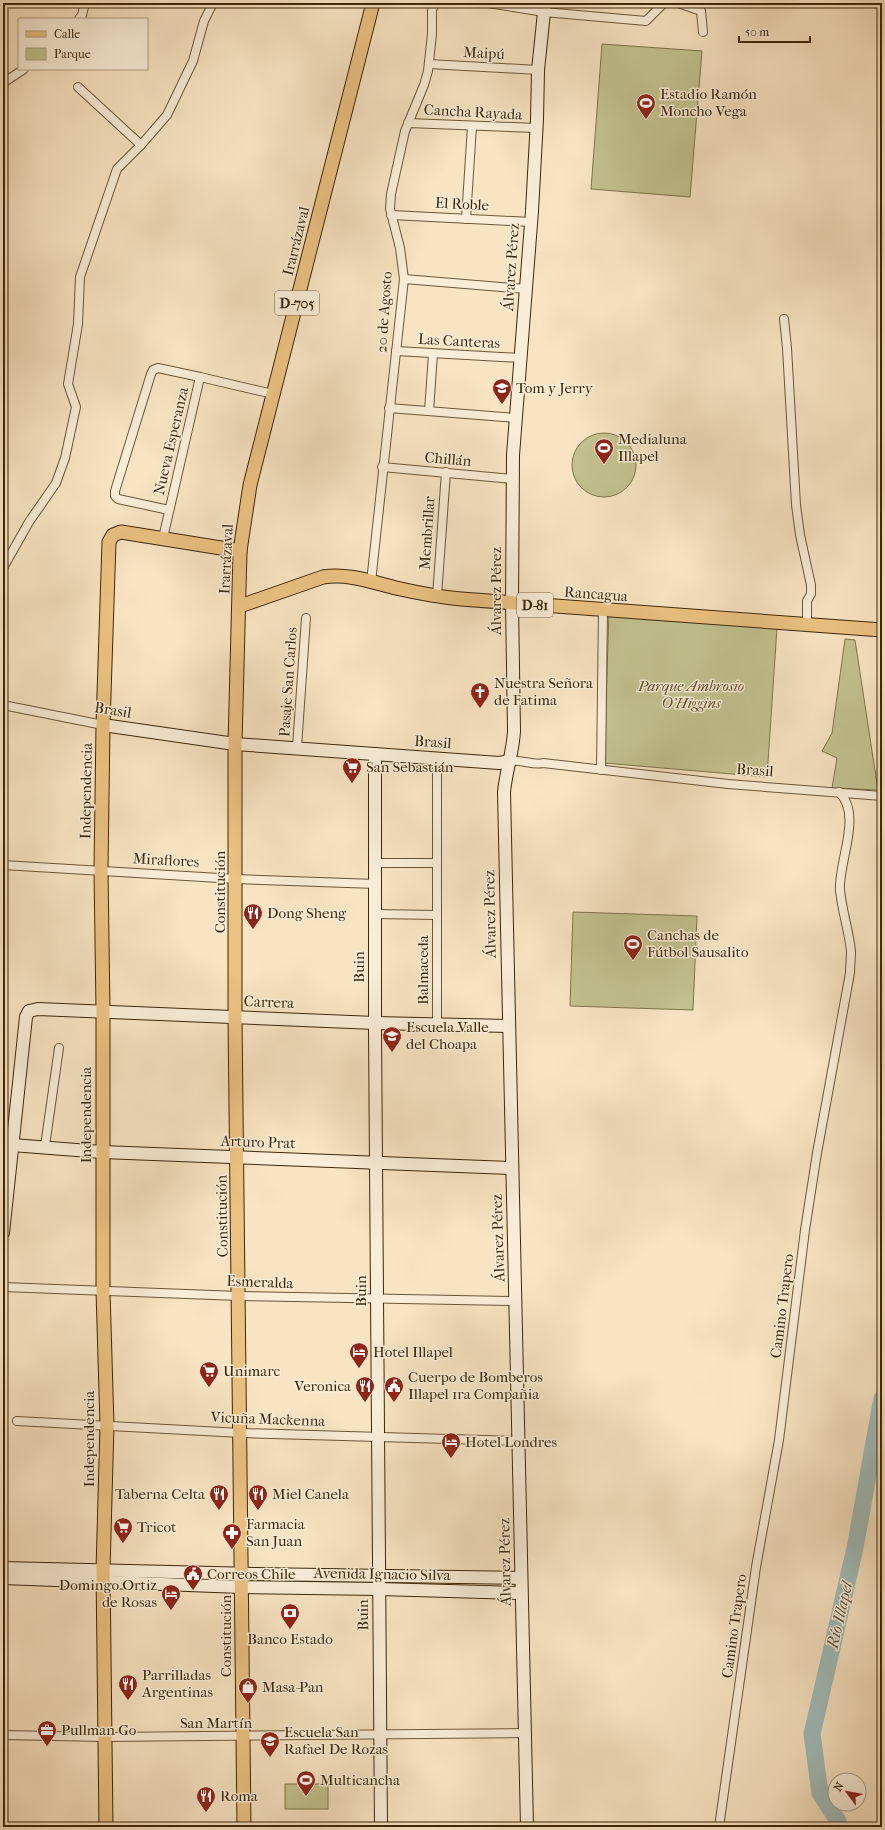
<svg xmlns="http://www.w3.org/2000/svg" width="885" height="1830" viewBox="0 0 885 1830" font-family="'IM FELL French Canon',serif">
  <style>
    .green { fill: #c3c290; stroke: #80744c }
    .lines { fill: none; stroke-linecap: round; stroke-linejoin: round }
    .river { stroke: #a0bdbb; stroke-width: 17 }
    .street-casing { stroke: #6c5638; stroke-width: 10 }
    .secondary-casing { stroke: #3d2609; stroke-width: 14 }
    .primary-casing { stroke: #3d2609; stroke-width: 15 }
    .street { stroke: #faedd8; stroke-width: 8 }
    .secondary { stroke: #faedd8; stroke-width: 12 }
    .primary { stroke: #ecc282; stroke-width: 13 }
    .labels { text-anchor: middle; stroke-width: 3; stroke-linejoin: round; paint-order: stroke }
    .shield { fill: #faedd8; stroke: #766247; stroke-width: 1 }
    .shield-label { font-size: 14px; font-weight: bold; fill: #3d2609 }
    .street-label { font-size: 15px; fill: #3d2609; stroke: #faedd8 }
    .poi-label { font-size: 15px; fill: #3d2609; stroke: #faedd8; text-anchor: start }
    .park-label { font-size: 15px; font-style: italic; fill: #5e4d2b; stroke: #faedd8 }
    .water-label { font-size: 16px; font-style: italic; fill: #5b533e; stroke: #faedd8 }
  </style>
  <rect width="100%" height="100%" fill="#f8e4c3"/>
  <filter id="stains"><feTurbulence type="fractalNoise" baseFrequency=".005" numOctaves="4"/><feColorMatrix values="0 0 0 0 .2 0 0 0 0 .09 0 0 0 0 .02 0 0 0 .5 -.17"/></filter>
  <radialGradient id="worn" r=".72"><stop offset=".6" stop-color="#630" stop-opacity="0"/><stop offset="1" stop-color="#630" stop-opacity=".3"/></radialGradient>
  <!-- green -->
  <g class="green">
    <polygon points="602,44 702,51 690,197 591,189"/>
    <circle cx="604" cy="465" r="32"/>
    <polygon points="609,612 777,628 767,777 604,763"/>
    <polygon points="845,639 855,640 878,790 832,788 837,758 822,751 832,733"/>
    <polygon points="573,912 697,916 693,1010 570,1006"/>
    <rect x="285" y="1784" width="43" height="25"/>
  </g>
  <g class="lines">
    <!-- river -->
    <polyline class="river" points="838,1827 838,1821 820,1793 812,1734 855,1548 882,1398"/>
    <defs>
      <g id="street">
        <polyline points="488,3 544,12 646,21 664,3"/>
        <polyline points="678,3 701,11 703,32"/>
        <polyline points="79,19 82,15 85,3"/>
        <polyline points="429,64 538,70"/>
        <polyline points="3,83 24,69"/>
        <polyline points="78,87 141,145"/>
        <polyline points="408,123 537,128"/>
        <polyline points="391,215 531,222"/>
        <polyline points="466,219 472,126"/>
        <polyline points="404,279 526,289"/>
        <polyline points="784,319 787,348 796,505 800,535 811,585 811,594 807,601 807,624"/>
        <polyline points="396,351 521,358"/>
        <polyline points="389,408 515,418"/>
        <polyline points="429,411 433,354"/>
        <polyline points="382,467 512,479"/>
        <polyline points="169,510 118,499 115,496 115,491 151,374 153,370 158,368 200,377"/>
        <polyline points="163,538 200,377 273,394"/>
        <polyline points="3,568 29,522 56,483 65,458 76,407 68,384 78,324 80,277 117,169 141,145 167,115 193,61 204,21 213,3"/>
        <polyline points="371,582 404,279 400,248 390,209 391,194 405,131 424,85 428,71 432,34 432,10 435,3"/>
        <polyline points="437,596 446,472"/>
        <polyline points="3,705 103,725"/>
        <polyline points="297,747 306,618"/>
        <polyline points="437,759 437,1024"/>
        <path d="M 510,761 C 521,759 534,766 543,763 L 728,784 L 882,796"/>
        <polyline points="601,770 603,610"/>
        <polyline points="376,863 437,863"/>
        <polyline points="3,865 236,879 376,884"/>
        <polyline points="375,914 437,915"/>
        <polyline points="3,1144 12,1145"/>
        <polyline points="45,1146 59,1048"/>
        <polyline points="3,1287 239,1296 516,1301"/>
        <polyline points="17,1421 241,1433 518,1441"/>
        <polyline points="3,1735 105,1737 525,1733"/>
        <path d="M 719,1827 L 756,1567 L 779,1440 L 805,1230 L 817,1153 L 850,973 C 850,966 851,959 851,951 C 849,931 842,911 840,890 C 838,862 863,815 839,792"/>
      </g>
      <g id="secondary">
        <polyline points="532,3 544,12"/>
        <polyline points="103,725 235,744 499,763 510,761"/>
        <polyline points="375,754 375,1031 381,1827"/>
        <polyline points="12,1145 102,1152 512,1168"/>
        <polyline points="3,1233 26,1017 29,1011 38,1009 375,1023 509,1026"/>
        <polyline points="3,1568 255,1574 521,1578"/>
        <polyline points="3,1578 241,1587 379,1589 521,1593"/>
        <path d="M 527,1827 L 504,792 C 506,771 513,752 514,731 L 512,604 L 513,455 L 532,211 L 537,119 L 538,70 L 545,3"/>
      </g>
      <g id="primary">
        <path d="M 240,606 L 323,577 C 348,573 372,582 396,588 C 418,593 439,597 461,599 L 882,630"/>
        <polyline points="106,1827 103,1570 107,1425 103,1291 103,1012 101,870 103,725 109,542 113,535 121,532 240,551"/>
        <polyline points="244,1827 235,1017 235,744 240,551 250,485 373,3"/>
      </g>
    </defs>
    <!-- street casing -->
    <use href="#street" class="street-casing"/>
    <!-- secondary casing -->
    <use href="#secondary" class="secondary-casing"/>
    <!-- primary casing -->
    <use href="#primary" class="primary-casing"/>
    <!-- street -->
    <use href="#street" class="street"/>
    <!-- secondary -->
    <use href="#secondary" class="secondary"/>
    <!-- primary -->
    <use href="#primary" class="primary"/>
  </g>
  <!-- icons -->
  <defs>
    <symbol id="stadium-pin" viewBox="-11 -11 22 30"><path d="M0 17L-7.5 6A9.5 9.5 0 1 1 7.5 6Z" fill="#8f2418" stroke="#faedd8"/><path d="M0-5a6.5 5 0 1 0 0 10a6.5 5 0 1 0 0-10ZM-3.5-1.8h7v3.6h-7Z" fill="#fff"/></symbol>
    <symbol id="school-pin" viewBox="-11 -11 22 30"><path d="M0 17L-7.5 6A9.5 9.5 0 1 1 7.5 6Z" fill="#8f2418" stroke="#faedd8"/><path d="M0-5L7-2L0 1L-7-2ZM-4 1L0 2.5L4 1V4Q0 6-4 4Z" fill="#fff"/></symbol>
    <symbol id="church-pin" viewBox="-11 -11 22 30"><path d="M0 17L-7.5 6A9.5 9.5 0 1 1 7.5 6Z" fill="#8f2418" stroke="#faedd8"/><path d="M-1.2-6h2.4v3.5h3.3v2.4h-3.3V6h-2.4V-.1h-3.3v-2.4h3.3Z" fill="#fff"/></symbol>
    <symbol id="supermarket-pin" viewBox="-11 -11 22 30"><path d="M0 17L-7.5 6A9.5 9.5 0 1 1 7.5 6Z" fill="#8f2418" stroke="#faedd8"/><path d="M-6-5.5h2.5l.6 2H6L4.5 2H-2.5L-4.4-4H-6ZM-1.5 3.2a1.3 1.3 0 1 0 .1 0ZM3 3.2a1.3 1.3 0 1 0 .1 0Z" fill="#fff"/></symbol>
    <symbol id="restaurant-pin" viewBox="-11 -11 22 30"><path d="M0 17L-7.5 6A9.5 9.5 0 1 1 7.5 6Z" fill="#8f2418" stroke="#faedd8"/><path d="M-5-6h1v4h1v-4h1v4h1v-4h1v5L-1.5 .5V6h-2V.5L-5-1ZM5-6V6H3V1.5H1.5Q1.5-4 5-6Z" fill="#fff"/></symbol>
    <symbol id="hotel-pin" viewBox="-11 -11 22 30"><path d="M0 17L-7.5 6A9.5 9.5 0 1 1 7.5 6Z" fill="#8f2418" stroke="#faedd8"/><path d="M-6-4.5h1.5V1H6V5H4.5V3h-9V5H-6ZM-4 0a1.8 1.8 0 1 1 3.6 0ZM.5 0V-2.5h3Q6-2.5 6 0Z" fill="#fff"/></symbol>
    <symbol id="civic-pin" viewBox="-11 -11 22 30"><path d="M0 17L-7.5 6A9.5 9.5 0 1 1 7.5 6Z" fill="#8f2418" stroke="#faedd8"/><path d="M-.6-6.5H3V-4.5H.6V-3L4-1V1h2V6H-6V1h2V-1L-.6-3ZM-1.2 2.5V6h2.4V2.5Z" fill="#fff"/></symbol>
    <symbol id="pharmacy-pin" viewBox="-11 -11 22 30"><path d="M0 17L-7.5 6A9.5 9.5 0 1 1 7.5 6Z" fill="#8f2418" stroke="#faedd8"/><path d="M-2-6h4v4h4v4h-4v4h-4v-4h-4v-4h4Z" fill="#fff"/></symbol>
    <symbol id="bank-pin" viewBox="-11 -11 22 30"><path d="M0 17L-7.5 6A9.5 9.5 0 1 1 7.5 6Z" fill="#8f2418" stroke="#faedd8"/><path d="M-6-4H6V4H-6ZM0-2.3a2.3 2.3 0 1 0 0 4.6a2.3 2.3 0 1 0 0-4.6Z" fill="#fff"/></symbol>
    <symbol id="shop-pin" viewBox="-11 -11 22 30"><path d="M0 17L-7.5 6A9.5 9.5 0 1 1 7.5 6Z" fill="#8f2418" stroke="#faedd8"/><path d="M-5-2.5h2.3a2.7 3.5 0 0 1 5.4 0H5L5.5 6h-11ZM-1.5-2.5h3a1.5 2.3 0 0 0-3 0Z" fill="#fff"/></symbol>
    <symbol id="office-pin" viewBox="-11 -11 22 30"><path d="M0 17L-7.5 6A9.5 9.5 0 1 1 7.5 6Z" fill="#8f2418" stroke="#faedd8"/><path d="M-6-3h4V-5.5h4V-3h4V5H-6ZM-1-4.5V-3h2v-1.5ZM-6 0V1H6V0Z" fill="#fff"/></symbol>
  </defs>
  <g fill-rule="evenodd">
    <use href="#stadium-pin" x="635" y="92" width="22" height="30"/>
    <use href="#school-pin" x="491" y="377" width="22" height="30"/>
    <use href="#stadium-pin" x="593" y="437" width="22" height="30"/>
    <use href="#church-pin" x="469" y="681" width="22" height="30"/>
    <use href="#supermarket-pin" x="341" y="756" width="22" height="30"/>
    <use href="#restaurant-pin" x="242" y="902" width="22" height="30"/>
    <use href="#stadium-pin" x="622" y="933" width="22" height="30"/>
    <use href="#school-pin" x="381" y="1025" width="22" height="30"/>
    <use href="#hotel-pin" x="348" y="1341" width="22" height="30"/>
    <use href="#supermarket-pin" x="198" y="1360" width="22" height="30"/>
    <use href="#restaurant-pin" x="354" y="1375" width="22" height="30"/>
    <use href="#civic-pin" x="383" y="1375" width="22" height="30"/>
    <use href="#hotel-pin" x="440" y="1431" width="22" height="30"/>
    <use href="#restaurant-pin" x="208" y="1483" width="22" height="30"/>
    <use href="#restaurant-pin" x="247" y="1483" width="22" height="30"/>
    <use href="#supermarket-pin" x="112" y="1516" width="22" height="30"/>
    <use href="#pharmacy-pin" x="221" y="1522" width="22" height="30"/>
    <use href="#civic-pin" x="182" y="1563" width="22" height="30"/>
    <use href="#hotel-pin" x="160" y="1583" width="22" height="30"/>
    <use href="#bank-pin" x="279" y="1602" width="22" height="30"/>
    <use href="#restaurant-pin" x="117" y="1673" width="22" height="30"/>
    <use href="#shop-pin" x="237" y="1676" width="22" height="30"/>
    <use href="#office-pin" x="36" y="1719" width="22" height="30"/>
    <use href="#school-pin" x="259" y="1730" width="22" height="30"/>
    <use href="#stadium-pin" x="295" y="1769" width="22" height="30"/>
    <use href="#restaurant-pin" x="195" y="1785" width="22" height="30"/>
  </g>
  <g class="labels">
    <!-- shield labels -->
    <g class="shield">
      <rect x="275" y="291" width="44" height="24" rx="3"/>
      <rect x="517" y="593" width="36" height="24" rx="3"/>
    </g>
    <g class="shield-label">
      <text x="297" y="308">D-705</text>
      <text x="535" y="610">D-81</text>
    </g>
    <!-- street labels -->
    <g class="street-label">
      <text transform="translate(484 53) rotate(3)" y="5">Maipú</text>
      <text transform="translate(473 112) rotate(3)" y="5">Cancha Rayada</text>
      <text transform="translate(462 204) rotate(3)" y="5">El Roble</text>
      <text transform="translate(296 241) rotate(-76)" y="5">Irarrázaval</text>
      <text transform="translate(511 267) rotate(-86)" y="5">Álvarez Pérez</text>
      <text transform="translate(384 312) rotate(-86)" y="5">20 de Agosto</text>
      <text transform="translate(459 341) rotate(3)" y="5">Las Canteras</text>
      <text transform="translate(171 441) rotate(-77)" y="5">Nueva Esperanza</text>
      <text transform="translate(448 459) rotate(5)" y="5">Chillán</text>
      <text transform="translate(427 533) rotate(-86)" y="5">Membrillar</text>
      <text transform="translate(226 559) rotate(-87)" y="5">Irarrázaval</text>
      <text transform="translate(496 591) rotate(-90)" y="5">Álvarez Pérez</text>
      <text transform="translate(596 594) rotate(4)" y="5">Rancagua</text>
      <text transform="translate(288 682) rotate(-86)" y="5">Pasaje San Carlos</text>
      <text transform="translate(113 710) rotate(9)" y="5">Brasil</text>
      <text transform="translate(433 742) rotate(4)" y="5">Brasil</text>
      <text transform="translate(755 770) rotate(4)" y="5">Brasil</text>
      <text transform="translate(86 791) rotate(-89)" y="5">Independencia</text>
      <text transform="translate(166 860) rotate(3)" y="5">Miraflores</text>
      <text transform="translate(220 892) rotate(-90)" y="5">Constitución</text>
      <text transform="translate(490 914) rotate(-91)" y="5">Álvarez Pérez</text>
      <text transform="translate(359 967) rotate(-90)" y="5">Buin</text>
      <text transform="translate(423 970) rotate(-90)" y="5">Balmaceda</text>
      <text transform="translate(269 1002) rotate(2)" y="5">Carrera</text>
      <text transform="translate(86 1115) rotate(-90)" y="5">Independencia</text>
      <text transform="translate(258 1142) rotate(2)" y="5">Arturo Prat</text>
      <text transform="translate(222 1216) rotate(-91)" y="5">Constitución</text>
      <text transform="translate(498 1238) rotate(-92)" y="5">Álvarez Pérez</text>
      <text transform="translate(260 1282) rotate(2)" y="5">Esmeralda</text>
      <text transform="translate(361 1291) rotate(-90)" y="5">Buin</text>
      <text transform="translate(782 1306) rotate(-83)" y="5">Camino Trapero</text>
      <text transform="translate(268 1419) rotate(2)" y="5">Vicuña Mackenna</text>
      <text transform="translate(89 1439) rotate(-90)" y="5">Independencia</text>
      <text transform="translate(505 1562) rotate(-91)" y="5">Álvarez Pérez</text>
      <text transform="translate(382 1574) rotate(1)" y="5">Avenida Ignacio Silva</text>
      <text transform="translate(363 1615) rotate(-91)" y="5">Buin</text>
      <text transform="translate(734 1626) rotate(-82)" y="5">Camino Trapero</text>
      <text transform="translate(226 1636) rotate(-90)" y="5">Constitución</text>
      <text x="216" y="1728">San Martín</text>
    </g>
    <!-- poi labels -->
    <g class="poi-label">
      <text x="660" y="99">Estadio Ramón<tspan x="660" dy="17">Moncho Vega</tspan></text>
      <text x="516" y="393">Tom y Jerry</text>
      <text x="618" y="444">Medialuna<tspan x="618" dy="17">Illapel</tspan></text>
      <text x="494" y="688">Nuestra Señora<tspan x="494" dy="17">de Fatima</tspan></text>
      <text x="366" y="772">San Sebastián</text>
      <text x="267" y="918">Dong Sheng</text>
      <text x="647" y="940">Canchas de<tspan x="647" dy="17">Fútbol Sausalito</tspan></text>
      <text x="406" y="1032">Escuela Valle<tspan x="406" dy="17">del Choapa</tspan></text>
      <text x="373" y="1357">Hotel Illapel</text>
      <text x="223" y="1376">Unimarc</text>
      <text x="408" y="1382">Cuerpo de Bomberos<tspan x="408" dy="17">Illapel 1ra Compañia</tspan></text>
      <text x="351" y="1391" text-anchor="end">Veronica</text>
      <text x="465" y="1447">Hotel Londres</text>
      <text x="205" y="1499" text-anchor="end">Taberna Celta</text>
      <text x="272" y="1499">Miel Canela</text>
      <text x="246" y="1529">Farmacia<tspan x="246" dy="17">San Juan</tspan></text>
      <text x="137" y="1532">Tricot</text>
      <text x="207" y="1579">Correos Chile</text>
      <text x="157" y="1590" text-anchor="end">Domingo Ortiz<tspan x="157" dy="17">de Rosas</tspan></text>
      <text x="290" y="1644" text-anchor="middle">Banco Estado</text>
      <text x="142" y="1680">Parrilladas<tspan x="142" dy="17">Argentinas</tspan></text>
      <text x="262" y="1692">Masa-Pan</text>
      <text x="61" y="1735">Pullman Go</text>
      <text x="284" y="1737">Escuela San<tspan x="284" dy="17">Rafael De Rozas</tspan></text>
      <text x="320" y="1785">Multicancha</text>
      <text x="220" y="1801">Roma</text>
    </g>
    <!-- park labels -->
    <g class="park-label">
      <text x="691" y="691">Parque Ambrosio<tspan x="691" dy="17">O'Higgins</tspan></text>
    </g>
    <!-- water labels -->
    <g class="water-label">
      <text transform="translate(839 1615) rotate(-77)" y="6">Río Illapel</text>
    </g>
  </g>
  <!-- margin -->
  <rect width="885" height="1830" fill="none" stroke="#f8e4c3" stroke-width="16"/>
  <rect x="4" y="4" width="877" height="1822" fill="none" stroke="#3d2609" stroke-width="2"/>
  <rect x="8" y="8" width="869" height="1814" fill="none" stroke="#3d2609"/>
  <!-- legend -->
  <rect x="18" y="18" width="130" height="52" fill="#faedd8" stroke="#ae9d85"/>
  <rect x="26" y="31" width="20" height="6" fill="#ecc282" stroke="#ae9d85"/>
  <text x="54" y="38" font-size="12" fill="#3d2609">Calle</text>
  <rect x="26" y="48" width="20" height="12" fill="#c3c290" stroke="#ae9d85"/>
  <text x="54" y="58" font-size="12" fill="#3d2609">Parque</text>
  <!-- north arrow -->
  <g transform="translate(847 1792) rotate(302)"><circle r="19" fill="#faedd8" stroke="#ae9d85"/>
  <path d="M0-3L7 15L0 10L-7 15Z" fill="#8f2418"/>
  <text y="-6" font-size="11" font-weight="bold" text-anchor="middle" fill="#3d2609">N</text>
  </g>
  <!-- scale -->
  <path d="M739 36v6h71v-6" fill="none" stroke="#3d2609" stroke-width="2"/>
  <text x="745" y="36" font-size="12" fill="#3d2609" stroke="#faedd8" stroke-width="3" paint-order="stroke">50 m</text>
  <rect width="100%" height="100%" filter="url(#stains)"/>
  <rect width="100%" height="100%" fill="url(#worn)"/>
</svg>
